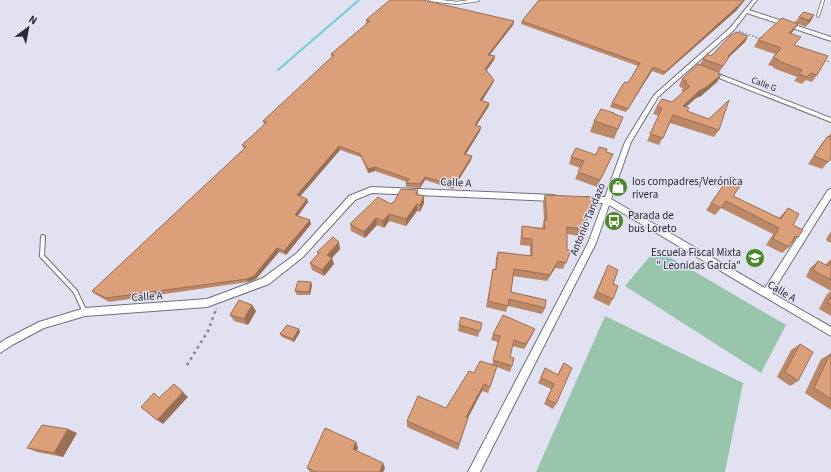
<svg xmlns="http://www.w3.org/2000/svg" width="831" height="472" viewBox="0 0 831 472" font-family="'Source Sans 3',sans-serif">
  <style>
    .green { fill: #98c5ab }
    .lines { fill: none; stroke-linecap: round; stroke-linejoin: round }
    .stream { stroke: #72ced5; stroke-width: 2 }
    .service-far1-casing { stroke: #706e7d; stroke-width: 4 }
    .service-casing { stroke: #706e7d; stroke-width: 6 }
    .minor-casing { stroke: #706e7d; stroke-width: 2 }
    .path-far2 { stroke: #807f8b; stroke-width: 1.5; stroke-dasharray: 1.5 2; stroke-linecap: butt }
    .path-far1 { stroke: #807f8b; stroke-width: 2; stroke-dasharray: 2 3; stroke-linecap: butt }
    .path { stroke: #807f8b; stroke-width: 2.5; stroke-dasharray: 2.5 4; stroke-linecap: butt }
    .service-far1 { stroke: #fff; stroke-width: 2.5 }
    .service { stroke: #fff; stroke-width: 4 }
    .minor { fill: #fff; fill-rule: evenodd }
    .wall { fill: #bc8968 }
    .shaded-wall { fill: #996f55 }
    .building { fill: #db9f79; stroke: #996f55 }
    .labels { text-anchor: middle; stroke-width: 3; stroke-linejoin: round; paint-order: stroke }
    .far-street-label { font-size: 9px; fill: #2b2a31; stroke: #e2e1f2 }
    .poi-label { font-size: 11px; fill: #2b2a31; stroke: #e2e1f2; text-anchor: start }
    .street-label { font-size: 11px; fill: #2b2a31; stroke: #e2e1f2 }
  </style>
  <rect width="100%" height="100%" fill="#e2e1f2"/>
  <!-- green -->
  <g class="green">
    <polygon points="656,249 786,325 761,373 625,286"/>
    <polygon points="605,316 743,383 725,472 536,472"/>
  </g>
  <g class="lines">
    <!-- stream -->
    <polyline class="stream" points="278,70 359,0"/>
    <defs>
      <g id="service-far1">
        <polyline points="430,0 457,3 478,0"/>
        <polyline points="818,16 823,0"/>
      </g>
      <polyline id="service" points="43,237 42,256 75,291 85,312"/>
      <g id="minor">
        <polygon points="753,0 757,0 749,10 831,37 831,41 747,13 734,30 658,97 631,142 611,199 765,288 828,190 831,189 831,198 772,293 831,327 831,336 609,205 596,243 480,472 468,472 588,243 603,203 582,202 578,199 579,197 605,197 625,142 654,95 730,28"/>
        <polygon points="711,71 831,118 831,122 709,74 709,72"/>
        <polygon points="371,187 554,195 558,198 554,201 372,193 355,200 303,257 269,284 207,307 85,316 44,328 12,345 0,353 0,343 6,339 39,322 85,308 207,299 263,278 297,253 349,196"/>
      </g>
    </defs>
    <!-- service-far1 casing -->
    <use href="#service-far1" class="service-far1-casing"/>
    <!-- service casing -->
    <use href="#service" class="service-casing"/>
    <!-- minor casing -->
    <use href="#minor" class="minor-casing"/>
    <!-- path-far2 -->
    <g class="path-far2">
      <polyline points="739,31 761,39"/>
      <polyline points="824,60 831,62"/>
    </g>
    <!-- path-far1 -->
    <polyline class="path-far1" points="215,313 217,308"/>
    <!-- path -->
    <polyline class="path" points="187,365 208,331 215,312"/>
    <!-- service-far1 -->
    <use href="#service-far1" class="service-far1"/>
    <!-- service -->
    <use href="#service" class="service"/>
    <!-- minor -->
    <use href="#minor" class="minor"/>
  </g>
  <!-- wall -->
  <g class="wall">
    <polygon points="737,10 663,75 652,71 626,112 610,107 612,103 628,83 638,66 521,24 522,21"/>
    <polygon points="814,15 810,22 805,27 798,24 794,30 791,34 795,45 817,75 812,82 806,80 802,84 794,81 797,77 773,68 774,67 768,65 775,54 754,47 758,40 795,22 799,17"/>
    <polygon points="366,20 514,21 513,25 490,55 495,56 494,60 487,70 493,83 482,101 489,106 476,126 481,127 480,131 466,154 472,156 471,160 453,189 425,180 420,188 406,187 406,183 407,182 375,171 368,173 361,157 340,150 300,196 307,199 308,202 298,216 311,224 286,255 279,252 256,279 248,282 109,302 95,294 92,291 244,149 242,145 264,125 263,121 332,58 331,54 367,24 366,24"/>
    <polygon points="748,36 745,42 728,58 718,74 721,75 717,82 701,96 696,98 686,107 687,111 719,130 714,137 670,123 659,145 647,141 659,116 653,114 657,106 672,102 683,92 681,91 683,89 679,86 682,79 700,64 703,59 711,56"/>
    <polygon points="614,114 623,117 614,139 590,132 594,121"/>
    <polygon points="831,133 831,158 828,162 822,169 808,164 822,143 828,136 829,136"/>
    <polygon points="606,152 610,161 597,187 575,179 580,168 569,164 571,157 595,155"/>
    <polygon points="730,176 733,196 779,218 788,208 793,225 798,237 792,244 791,243 789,247 782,253 766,245 773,234 721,208 715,215 706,210"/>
    <polygon points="418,190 418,194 424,196 424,203 420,212 417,211 406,226 389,221 384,228 377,225 365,238 351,231 350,224"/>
    <polygon points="545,195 592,209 587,220 588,230 585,237 567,234 567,250 571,250 563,269 555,268 547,281 513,276 511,292 545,308 542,314 508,306 506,312 486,307 493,269 495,270 496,258 498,252 530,256 530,246 520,245 521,233 522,226 542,228 544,220 543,202"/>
    <polygon points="831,231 831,243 827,241 826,239"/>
    <polygon points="340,249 332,258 334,264 324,276 312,270 310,263 318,254 317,252"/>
    <polygon points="831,259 831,291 806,277 810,268 818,261 825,265"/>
    <polygon points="608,265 613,284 613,299 609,306 593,298 605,272"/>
    <polygon points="312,285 310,295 297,295 295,291"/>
    <polygon points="831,291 831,316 819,309 827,294"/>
    <polygon points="252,305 256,311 248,325 234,321 230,315"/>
    <polygon points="482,323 478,337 458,331 459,325"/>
    <polygon points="299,329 300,332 294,342 282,337 280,334"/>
    <polygon points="493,334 532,335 524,349 512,346 510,357 512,366 510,372 497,367 488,393 482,391 468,418 466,424 458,450 407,427 407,421 446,408 474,373 492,365 498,342 491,340"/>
    <polygon points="800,344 798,381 790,386 777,377 791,350"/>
    <polygon points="830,354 831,354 831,410 805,393 821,359"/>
    <polygon points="564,363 556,404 553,409 544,404 551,389 538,383 545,368 557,375"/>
    <polygon points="77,433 63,457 37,452 27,448"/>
    <polygon points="356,442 358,448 357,451 385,468 383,472 310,472 307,468"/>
  </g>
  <!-- shaded-wall -->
  <g class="shaded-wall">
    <polygon points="744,0 745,0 737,10 663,75 665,72"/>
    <polygon points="814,15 810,22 805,27 809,20"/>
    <polygon points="514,21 513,25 487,58 488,55"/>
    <polygon points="798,24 794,30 784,40 789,33"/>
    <polygon points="748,36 745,42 728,58 719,73 728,56"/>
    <polygon points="495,56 494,60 485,72 485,69"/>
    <polygon points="653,67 652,71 626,112 628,109"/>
    <polygon points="721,75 717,82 701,96 696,98 679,113 683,106 699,91"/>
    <polygon points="494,80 493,83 480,104 480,100"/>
    <polygon points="489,103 489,106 474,129 475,125"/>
    <polygon points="481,127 480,131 464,157 464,154"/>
    <polygon points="339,146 340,150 298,199 297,195"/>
    <polygon points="472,156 471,160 453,189 454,185"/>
    <polygon points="375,167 375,171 368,173 368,169"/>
    <polygon points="425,177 425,180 420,188 420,184"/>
    <polygon points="424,196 424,203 420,212 420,205"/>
    <polygon points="307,199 308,202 296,218 295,215"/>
    <polygon points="417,204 417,211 406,226 406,219"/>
    <polygon points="389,214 389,221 384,228 383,221"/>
    <polygon points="376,218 377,225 365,238 364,232"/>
    <polygon points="310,220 311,224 286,255 284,251"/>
    <polygon points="339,242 340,249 332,258 334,264 324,276 322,270 327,255"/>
    <polygon points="277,248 279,252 256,279 248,282 247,279"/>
    <polygon points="558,261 555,268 547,281 550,275"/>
    <polygon points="311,282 312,285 310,295 309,292"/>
    <polygon points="252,305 256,311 248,325 244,319"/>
    <polygon points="299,329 300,332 294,342 293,339"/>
    <polygon points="535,329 532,335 524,349 526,344"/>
    <polygon points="484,384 482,391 465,423 466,417"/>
    <polygon points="183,392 188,397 163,424 157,420"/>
    <polygon points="68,429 77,433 63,457 54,453"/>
    <polygon points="356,442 358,448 355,454 353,449"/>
    <polygon points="383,463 385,468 383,472 380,472"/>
  </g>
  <!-- building -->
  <g class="building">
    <polygon points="390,0 423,0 514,21 488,55 495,56 485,69 494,80 480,100 489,103 475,125 481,127 464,154 472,156 454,185 425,177 420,184 406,183 409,179 375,167 368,169 360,154 339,146 297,195 307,199 295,215 310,220 284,251 277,248 254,276 247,279 106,298 92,291 246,147 242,145 267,122 263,121 334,55 331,54 370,21 366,20"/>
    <polygon points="539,0 744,0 738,6 665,72 653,67 628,109 612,103 623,84 625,82 628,83 640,63 522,21"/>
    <polygon points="804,12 814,15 809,20 799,17"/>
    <polygon points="782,18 798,24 789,33 801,37 794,45 828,56 817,75 811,73 807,77 799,74 802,70 778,61 779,60 773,58 781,48 758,40"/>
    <polygon points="737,32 748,36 728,56 729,57 723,66 703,59 707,54 711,56 731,35"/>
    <polygon points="698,64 719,72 718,74 721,75 705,88 699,91 683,106 689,108 687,111 709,119 729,100 719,130 673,115 663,138 650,134 662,108 657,106 662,99 672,102 690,86 685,84 687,82 682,79"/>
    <polygon points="601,109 614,113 614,114 623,117 618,129 594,121"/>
    <polygon points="831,135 831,158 828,162 814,156 828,136 830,137"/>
    <polygon points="599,147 607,149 606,152 613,154 600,180 578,172 584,161 571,157 576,148 596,155"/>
    <polygon points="730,176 743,182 733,196 781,219 788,208 799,214 793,225 803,230 798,237 795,236 789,247 773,239 779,228 726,201 721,208 711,203"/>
    <polygon points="401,189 418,190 416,194 424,196 420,205 417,204 406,219 389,214 383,221 376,218 364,232 350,224 378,197 391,204 393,202 394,202"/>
    <polygon points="545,195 592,197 592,209 590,209 590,213 586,213 588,230 567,227 567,250 571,250 566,263 558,261 550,275 514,269 511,292 546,300 545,308 509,299 508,306 488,301 493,269 496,270 498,252 532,256 532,239 522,238 522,226 545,229 544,220 547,220"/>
    <polygon points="333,237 339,242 327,255 332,258 322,270 310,263 319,253 317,252"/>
    <polygon points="818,261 828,266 831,261 831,280 813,270"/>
    <polygon points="608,265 618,270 613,284 618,286 613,299 597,292"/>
    <polygon points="298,281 311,282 309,292 295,291"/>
    <polygon points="831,296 831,305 827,303"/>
    <polygon points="239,300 252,305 244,319 230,315"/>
    <polygon points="503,315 535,329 526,344 514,340 510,357 514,358 512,366 493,360 500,336 493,334"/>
    <polygon points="461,317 482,323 480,331 459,325"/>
    <polygon points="287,325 299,329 293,339 280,334"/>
    <polygon points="800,344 813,352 798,381 785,372"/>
    <polygon points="830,354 831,354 831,399 814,388"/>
    <polygon points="480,361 497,366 490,387 484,384 466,417 468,418 459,444 407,421 418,396 446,408 469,371 474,373"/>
    <polygon points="564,363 572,368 556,404 547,399 554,384 541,378 545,368 558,375"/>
    <polygon points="174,384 183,392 157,420 141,407 154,393 159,398"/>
    <polygon points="42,425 68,429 54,453 27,448"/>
    <polygon points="325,428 356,442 353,449 383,463 380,472 317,472 307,468"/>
  </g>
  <!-- icons -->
  <defs>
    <symbol id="shop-disc" viewBox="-11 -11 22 22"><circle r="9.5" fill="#498727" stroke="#e2e1f2"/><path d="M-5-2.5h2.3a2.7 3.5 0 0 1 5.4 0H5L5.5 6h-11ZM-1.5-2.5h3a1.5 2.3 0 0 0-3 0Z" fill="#fff"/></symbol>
    <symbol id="bus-disc" viewBox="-11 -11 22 22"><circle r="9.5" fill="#498727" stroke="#e2e1f2"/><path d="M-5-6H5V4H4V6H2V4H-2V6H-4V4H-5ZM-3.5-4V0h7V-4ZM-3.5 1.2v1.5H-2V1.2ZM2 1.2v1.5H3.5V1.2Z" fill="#fff"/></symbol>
    <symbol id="school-disc" viewBox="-11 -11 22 22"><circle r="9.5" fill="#498727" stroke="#e2e1f2"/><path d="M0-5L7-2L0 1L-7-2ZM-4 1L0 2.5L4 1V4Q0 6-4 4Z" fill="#fff"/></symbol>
  </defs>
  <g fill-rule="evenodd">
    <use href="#shop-disc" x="607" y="176" width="22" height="22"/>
    <use href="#bus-disc" x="603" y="210" width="22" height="22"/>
    <use href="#school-disc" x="744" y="247" width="22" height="22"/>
  </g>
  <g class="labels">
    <!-- far-street labels -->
    <g class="far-street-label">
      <text transform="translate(764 84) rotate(21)" y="3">Calle G</text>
    </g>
    <!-- poi labels -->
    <g class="poi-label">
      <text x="632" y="185">los compadres/Verónica<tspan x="632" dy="13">rivera</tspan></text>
      <text x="628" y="219">Parada de<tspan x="628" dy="13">bus Loreto</tspan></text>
      <text x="741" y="256" text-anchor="end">Escuela Fiscal Mixta<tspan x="741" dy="13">" Leonidas García"</tspan></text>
    </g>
    <!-- street labels -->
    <g class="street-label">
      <text transform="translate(456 182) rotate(3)" y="4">Calle A</text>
      <text transform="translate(587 219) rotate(-68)" y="4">Antonio Tandazo</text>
      <text transform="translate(782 291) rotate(31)" y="4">Calle A</text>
      <text transform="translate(147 296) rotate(-4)" y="4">Calle A</text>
    </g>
  </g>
  <!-- north arrow -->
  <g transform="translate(28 28) rotate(32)" stroke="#e2e1f2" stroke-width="3" paint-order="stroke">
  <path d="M0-3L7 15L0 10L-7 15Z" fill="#2b2a31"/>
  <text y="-6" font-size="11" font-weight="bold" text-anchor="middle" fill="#2b2a31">N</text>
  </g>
</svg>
